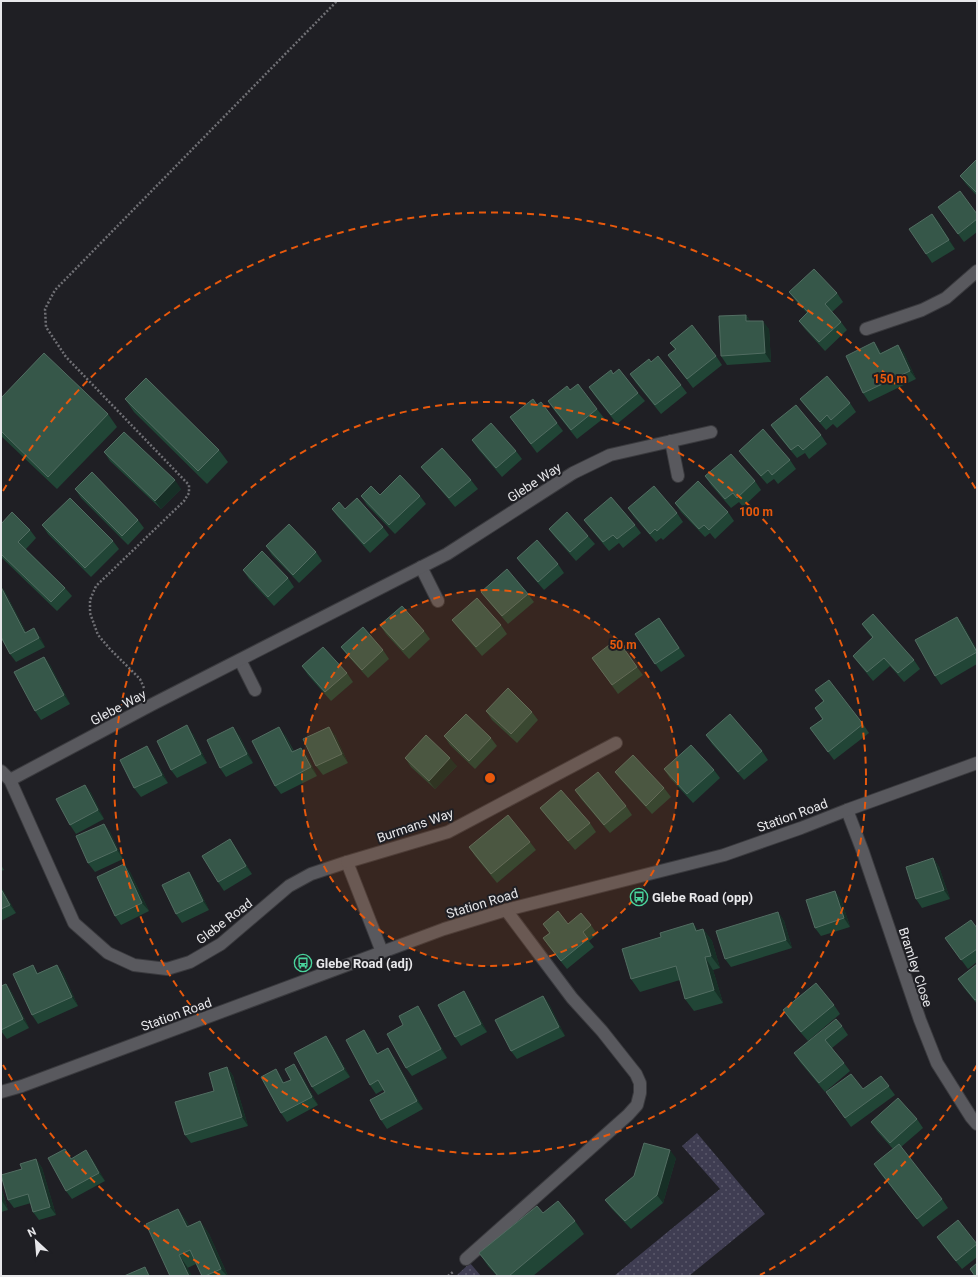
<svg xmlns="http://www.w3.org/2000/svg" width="978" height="1277" viewBox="0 0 978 1277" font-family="Roboto,sans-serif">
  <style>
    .grass { fill: url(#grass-dots) }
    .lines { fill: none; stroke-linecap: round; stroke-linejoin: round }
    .minor-casing { stroke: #3a3a3e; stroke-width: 14 }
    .path { stroke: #707075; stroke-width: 2.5; stroke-dasharray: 2 2; stroke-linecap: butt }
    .minor { stroke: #59595e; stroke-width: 12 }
    .wall { fill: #214536 }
    .shaded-wall { fill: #172f26 }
    .building { fill: #365749; stroke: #526d62 }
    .ring { fill: none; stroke: #e8590c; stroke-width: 2; stroke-dasharray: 7 5 }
    .labels { text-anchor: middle; stroke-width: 4; stroke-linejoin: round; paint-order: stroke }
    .street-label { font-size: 13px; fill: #e7e7ea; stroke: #1f1f24 }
    .poi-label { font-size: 13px; font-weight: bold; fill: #e7e7ea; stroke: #1f1f24; text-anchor: start }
    .centre { fill: #e8590c; stroke: #1f1f24; stroke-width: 2 }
    .ring-label { font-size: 12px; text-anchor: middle; font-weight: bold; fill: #e8590c; stroke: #1f1f24; stroke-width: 4; stroke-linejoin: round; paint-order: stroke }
  </style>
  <defs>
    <pattern id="grass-dots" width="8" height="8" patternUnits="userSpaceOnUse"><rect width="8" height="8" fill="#3f3d52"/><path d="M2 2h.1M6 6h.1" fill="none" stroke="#5b596b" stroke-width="1.8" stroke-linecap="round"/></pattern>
  </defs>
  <rect width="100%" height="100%" fill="#1f1f24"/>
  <!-- grass -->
  <g class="grass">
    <polygon points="697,1133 765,1214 689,1276 614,1276 720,1189 682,1146"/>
    <polygon points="470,1263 481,1276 456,1276"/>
  </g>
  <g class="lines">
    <defs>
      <g id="minor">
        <polyline points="866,329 922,310 946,298 977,271"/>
        <polyline points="671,441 678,476"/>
        <polyline points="421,567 438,601"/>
        <polyline points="240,660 255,690"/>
        <polyline points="1,771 10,780 74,923 108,953 134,965 167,969 190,962 221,944 289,886 311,874 347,862 382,952"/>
        <polyline points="10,780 151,705 447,554 573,473 610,455 711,432"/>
        <polyline points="847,810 863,852 920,1020 937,1063 971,1117 977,1124"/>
        <polyline points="347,862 448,832 616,743"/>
        <polyline points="1,1092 22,1086 444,929 506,910 724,855 801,828 847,810 977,763"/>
        <polyline points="466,1259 628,1115 637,1105 640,1093 640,1083 636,1074 602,1031 572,998 506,910"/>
      </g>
    </defs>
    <!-- minor casing -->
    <use href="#minor" class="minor-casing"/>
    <!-- path -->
    <g class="path">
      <polyline points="144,688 140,679 110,649 98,635 90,613 90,600 96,586 184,501 189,493 189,485 66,357 46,327 45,309 55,290 337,1"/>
      <polyline points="448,1276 453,1272"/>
    </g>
    <!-- minor -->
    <use href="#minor" class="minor"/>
  </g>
  <!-- wall -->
  <g class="wall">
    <polygon points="977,159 977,196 966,184 960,176"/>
    <polygon points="938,207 977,214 977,232 964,242"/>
    <polygon points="932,214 955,249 932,263 926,254"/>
    <polygon points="789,292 837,293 843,302 832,312 841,322 847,330 825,351 805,329 799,321 807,313 795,300"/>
    <polygon points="746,315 750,321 769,329 771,362 727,365 721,356"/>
    <polygon points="874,342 881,353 898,345 904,353 916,379 869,402 863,393"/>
    <polygon points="670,343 716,356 722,365 693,388 668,355 675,350"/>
    <polygon points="651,362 681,385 687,393 661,414 636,383 630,374"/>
    <polygon points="613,374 638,393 645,401 617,424 595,396 589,387"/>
    <polygon points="570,390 597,409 604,418 577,439 554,410 548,401"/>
    <polygon points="1,398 108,414 117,427 57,489 1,436"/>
    <polygon points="125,399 219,450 228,462 207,484 134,412"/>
    <polygon points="800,399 850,403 856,412 837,428 833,424 826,430 806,407"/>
    <polygon points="537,405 557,423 563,431 537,453 510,417"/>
    <polygon points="771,425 821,435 827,444 809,459 805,453 797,458 777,434"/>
    <polygon points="472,440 516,451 522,459 502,477 478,449"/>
    <polygon points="739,451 790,460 796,469 778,484 774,479 767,484 745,459"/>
    <polygon points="104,452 181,489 161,509 110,461"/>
    <polygon points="421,467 471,480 478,489 455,507 428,475"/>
    <polygon points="705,476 755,481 761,490 743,507 739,502 731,508 711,485"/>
    <polygon points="75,489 138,520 144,528 128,545 81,498"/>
    <polygon points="380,495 420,496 426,504 395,534 367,505 361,496"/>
    <polygon points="675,503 728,512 734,521 715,539 710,533 705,537 681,512"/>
    <polygon points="628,508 677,513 683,522 663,540 661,538 656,542 634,517"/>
    <polygon points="332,509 383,527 389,535 370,553 338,517"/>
    <polygon points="584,520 635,525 641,533 623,548 619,543 609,551 590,528"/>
    <polygon points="1,524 30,530 36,538 26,549 65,588 72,596 57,611 1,557"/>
    <polygon points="42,525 113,541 119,549 91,577 48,534"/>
    <polygon points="549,529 588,536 595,544 576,561 555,537"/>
    <polygon points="266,546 316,552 322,561 299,583 272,555"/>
    <polygon points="517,558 558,564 564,573 544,590 523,566"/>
    <polygon points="243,570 288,578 294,587 274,606 249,579"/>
    <polygon points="4,590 26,632 40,637 45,647 16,662 10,654"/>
    <polygon points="481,592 528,594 534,602 508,624 487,600"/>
    <polygon points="957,617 963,625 977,650 977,664 941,685 935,676"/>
    <polygon points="659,618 685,656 661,672 635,634"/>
    <polygon points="452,620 501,625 507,634 482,656 458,628"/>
    <polygon points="862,624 914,660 920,669 904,682 890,666 873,681 859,664 853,656 872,638 868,633"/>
    <polygon points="380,625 424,631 430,639 409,659 386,634"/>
    <polygon points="341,647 383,650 389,659 368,678 347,655"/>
    <polygon points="44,657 50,665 70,704 41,720 35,711"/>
    <polygon points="592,658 637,667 643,675 618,694"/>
    <polygon points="302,666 347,673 353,682 331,701 308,675"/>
    <polygon points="815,690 863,724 869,733 834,760 810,728 822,719 815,708 823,701"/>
    <polygon points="486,711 532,712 538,720 517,743 492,720"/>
    <polygon points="193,734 207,763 177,778 171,770"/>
    <polygon points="239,735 253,763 226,777 220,768"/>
    <polygon points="285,735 294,751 307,756 317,776 281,794 275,786"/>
    <polygon points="335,735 348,763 323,775 316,766"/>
    <polygon points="706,735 762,751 768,760 744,780 712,744"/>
    <polygon points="444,736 491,738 497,746 475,769 450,745"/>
    <polygon points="153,755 168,783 141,797 134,788"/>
    <polygon points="405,758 457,766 435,789 411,767"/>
    <polygon points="664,769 714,770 720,778 693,803 670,778"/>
    <polygon points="615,772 664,788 671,797 652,814 621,780"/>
    <polygon points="85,785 91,793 104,819 76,834 70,825"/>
    <polygon points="575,790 626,806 632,815 610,833 581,799"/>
    <polygon points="540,808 590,823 596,832 575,850 546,816"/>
    <polygon points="104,824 110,832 123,859 95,872 88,863"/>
    <polygon points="230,839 236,848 252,874 224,891 218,882"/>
    <polygon points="530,842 536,850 497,883 475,856 469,847"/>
    <polygon points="933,858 939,867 950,899 922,908 916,899"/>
    <polygon points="124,864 130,872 149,911 121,925 115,916"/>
    <polygon points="1,865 4,870 1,871"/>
    <polygon points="189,872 195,881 209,910 182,923 176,914"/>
    <polygon points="1,887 16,913 1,921"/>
    <polygon points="841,899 850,927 821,936 815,928"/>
    <polygon points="778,912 784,921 792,948 731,967 725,959"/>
    <polygon points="543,924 568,924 591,925 597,934 589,941 594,947 567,969 549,947 543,938 549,933"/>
    <polygon points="977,928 977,962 968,969 945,938"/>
    <polygon points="703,929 712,941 720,968 713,970 723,1003 694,1011 685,999 680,980 640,992 631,979 699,930"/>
    <polygon points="977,964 977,1004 964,988 958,979"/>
    <polygon points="57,965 63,973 78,1006 38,1024 32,1015 38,973"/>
    <polygon points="6,984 12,993 29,1028 7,1039 1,1031 1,986"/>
    <polygon points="543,996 549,1004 565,1036 517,1059 511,1051"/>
    <polygon points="470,1000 487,1032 461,1046 455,1037"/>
    <polygon points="834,1005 840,1014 808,1041 789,1019 783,1010"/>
    <polygon points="424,1015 447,1058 412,1076 406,1068"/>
    <polygon points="842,1026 848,1035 832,1048 844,1063 850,1071 825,1092 800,1062 794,1053"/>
    <polygon points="364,1030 370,1038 378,1054 394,1057 423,1109 387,1129 381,1120 385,1092 383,1090 376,1094 370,1085"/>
    <polygon points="332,1045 350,1077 318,1095 312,1087"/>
    <polygon points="227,1067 233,1076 248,1126 191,1143 185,1135 214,1091"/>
    <polygon points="276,1069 284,1083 291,1080 300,1073 318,1105 287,1122 281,1113"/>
    <polygon points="881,1076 895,1095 851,1127 826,1092 863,1089"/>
    <polygon points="917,1119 923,1128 901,1147 942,1199 948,1208 923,1227 880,1173 874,1164 893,1149 877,1131 871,1122"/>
    <polygon points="72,1158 92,1159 105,1181 72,1199 66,1191"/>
    <polygon points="676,1158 663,1203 631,1229 611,1208 605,1200"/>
    <polygon points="36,1159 42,1168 56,1215 39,1220 33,1212 31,1203 14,1208 8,1200 22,1169"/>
    <polygon points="1,1187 8,1210 1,1212"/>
    <polygon points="178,1209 187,1222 189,1226 200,1221 209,1234 228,1276 202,1276 196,1264 170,1276"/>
    <polygon points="543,1213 575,1221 584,1234 533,1276 497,1276 488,1266 479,1253"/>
    <polygon points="937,1237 977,1243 977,1257 962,1269 943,1246"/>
  </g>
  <!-- shaded-wall -->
  <g class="shaded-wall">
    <polygon points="932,214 939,222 955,249 949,240"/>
    <polygon points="746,315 752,324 746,321"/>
    <polygon points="763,321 769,329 771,362 765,353"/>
    <polygon points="874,342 881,351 886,362 880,354"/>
    <polygon points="898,345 904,353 916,379 910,371"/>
    <polygon points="175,480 181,489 161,509 155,501"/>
    <polygon points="1,586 4,590 31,642 25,633 1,587"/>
    <polygon points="957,617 963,625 977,650 977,652"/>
    <polygon points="34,628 40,637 45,647 39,638"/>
    <polygon points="44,657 50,665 70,704 64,695"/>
    <polygon points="187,725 193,734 207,763 201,754"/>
    <polygon points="233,727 239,735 253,763 247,754"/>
    <polygon points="279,727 285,735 298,761 292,752"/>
    <polygon points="329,727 335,735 348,763 342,754"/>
    <polygon points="147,746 153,755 168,783 162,775"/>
    <polygon points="301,748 307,756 317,776 311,767"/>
    <polygon points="450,758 457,766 435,789 429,781"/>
    <polygon points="85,785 91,793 104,819 98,810"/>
    <polygon points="104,824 110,832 123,859 117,850"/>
    <polygon points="230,839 236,848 252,874 246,866"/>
    <polygon points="933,858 939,867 950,899 944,890"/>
    <polygon points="124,864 130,872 149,911 142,903"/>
    <polygon points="189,872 195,881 209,910 203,901"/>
    <polygon points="1,887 2,888 16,913 10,905 1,889"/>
    <polygon points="835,891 841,899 850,927 844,918"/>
    <polygon points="778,912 784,921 792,948 786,940"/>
    <polygon points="693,923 702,935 696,931"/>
    <polygon points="703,929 712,941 720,968 711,956"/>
    <polygon points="705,957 713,970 723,1003 714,990"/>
    <polygon points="33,965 39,974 37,974"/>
    <polygon points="57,965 63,973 78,1006 72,997"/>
    <polygon points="6,984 12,993 29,1028 23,1019"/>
    <polygon points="464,991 470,1000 487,1032 481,1024"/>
    <polygon points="543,996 549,1004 565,1036 559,1027"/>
    <polygon points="418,1006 424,1015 447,1058 441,1049"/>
    <polygon points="364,1030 370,1038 383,1063 377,1054"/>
    <polygon points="326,1036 332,1045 350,1077 344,1069"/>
    <polygon points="388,1048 394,1057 423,1109 417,1101"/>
    <polygon points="294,1064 300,1073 318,1105 312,1097"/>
    <polygon points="227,1067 233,1076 248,1126 242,1117"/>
    <polygon points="276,1069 282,1078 289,1092 283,1083"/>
    <polygon points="86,1150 92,1159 105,1181 99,1173"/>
    <polygon points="670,1150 676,1158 663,1203 657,1195"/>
    <polygon points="36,1159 42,1168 56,1215 50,1207"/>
    <polygon points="1,1187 8,1210 2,1201 1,1199"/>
    <polygon points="178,1209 187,1222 196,1240 187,1227"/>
    <polygon points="200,1221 209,1234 228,1276 227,1276 221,1269"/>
    <polygon points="179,1255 188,1268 192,1276 189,1276"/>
    <polygon points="145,1267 151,1276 149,1276"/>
  </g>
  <!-- building -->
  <g class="building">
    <polygon points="977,159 977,193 960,176"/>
    <polygon points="960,191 977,214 977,219 958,234 938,207"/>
    <polygon points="932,214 949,240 926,254 909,229"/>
    <polygon points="814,269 837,293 825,304 841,322 819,342 799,321 808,312 789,292"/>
    <polygon points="746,315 746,321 763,321 765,353 721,356 719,316"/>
    <polygon points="692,325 716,356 687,379 668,355 676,349 670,343"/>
    <polygon points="874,342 880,354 898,345 910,371 863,393 846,356"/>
    <polygon points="44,353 108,414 48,477 1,431 1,398"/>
    <polygon points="658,356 681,385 655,405 630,374 649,359 651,362"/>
    <polygon points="619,369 638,393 611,415 589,387 611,370 613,374"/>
    <polygon points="827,376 850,403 831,420 827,415 820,422 800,399"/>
    <polygon points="146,378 219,450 198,471 125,399"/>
    <polygon points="578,384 597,409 571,430 548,401 567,386 570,390"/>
    <polygon points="533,399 537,405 541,402 557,423 531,444 510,417"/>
    <polygon points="796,405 821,435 803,450 798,445 791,450 771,425"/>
    <polygon points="491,423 516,451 496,468 472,440"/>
    <polygon points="763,429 790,460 772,475 768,470 761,476 739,451"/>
    <polygon points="124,432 175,480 155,501 104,452"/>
    <polygon points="442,448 471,480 449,498 421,467"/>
    <polygon points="731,454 755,481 737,498 733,493 725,499 705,476"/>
    <polygon points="92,472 138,520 122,536 75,489"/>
    <polygon points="400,475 420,496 389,525 361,496 371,486 380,495"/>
    <polygon points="698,481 728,512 709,530 704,525 699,529 675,503"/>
    <polygon points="654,486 677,513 657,531 655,529 650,534 628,508"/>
    <polygon points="611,497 635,525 617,539 613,535 603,542 584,520"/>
    <polygon points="70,498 113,541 85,568 42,525"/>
    <polygon points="357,498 383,527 364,544 332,509 339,502 345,509"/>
    <polygon points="12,512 30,530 18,542 65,588 51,602 1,554 1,524"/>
    <polygon points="567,512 588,536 570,552 549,529"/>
    <polygon points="289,524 316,552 293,575 266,546"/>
    <polygon points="537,540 558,564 538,582 517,558"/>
    <polygon points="262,551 288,578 268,597 243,570"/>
    <polygon points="507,569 528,594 502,616 481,592"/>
    <polygon points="1,587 25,633 34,628 39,638 10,654 1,637"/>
    <polygon points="477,598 501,625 476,647 452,620"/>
    <polygon points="402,606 424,631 403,650 380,625"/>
    <polygon points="873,614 914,660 898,673 884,658 867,672 853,656 873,637 862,624"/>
    <polygon points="957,617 977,652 935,676 915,640"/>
    <polygon points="659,618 679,648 655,664 635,634"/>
    <polygon points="363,627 383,650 362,670 341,647"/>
    <polygon points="617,639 637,667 612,685 592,658"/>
    <polygon points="323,647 347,673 325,692 302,666"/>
    <polygon points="44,657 64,695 35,711 14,672"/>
    <polygon points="829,680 863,724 828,752 810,728 823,719 815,708 824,701 815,690"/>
    <polygon points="508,688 532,712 511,734 486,711"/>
    <polygon points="466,714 491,738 469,761 444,736"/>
    <polygon points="730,714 762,751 738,772 706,735"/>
    <polygon points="187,725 201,754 171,770 157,741"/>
    <polygon points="233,727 247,754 220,768 207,740"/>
    <polygon points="279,727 292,752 301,748 311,767 275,786 252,741"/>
    <polygon points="329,727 342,754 316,766 303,739"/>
    <polygon points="426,735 450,758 429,781 405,758"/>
    <polygon points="691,745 714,770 687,794 664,769"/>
    <polygon points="147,746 162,775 134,788 120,760"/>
    <polygon points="633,755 664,788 646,806 615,772"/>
    <polygon points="598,772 626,806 604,825 575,790"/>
    <polygon points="85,785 98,810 70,825 56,799"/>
    <polygon points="561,790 590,823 568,841 540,808"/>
    <polygon points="508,815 530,842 491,874 469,847"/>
    <polygon points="104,824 117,850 88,863 76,836"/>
    <polygon points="230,839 246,866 218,882 202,856"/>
    <polygon points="933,858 944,890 916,899 906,867"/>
    <polygon points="124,864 142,903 115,916 97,877"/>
    <polygon points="189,872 203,901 176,914 162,885"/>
    <polygon points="1,889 10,905 1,909"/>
    <polygon points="835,891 844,918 815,928 806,900"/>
    <polygon points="558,911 568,924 581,913 591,925 583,932 588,939 561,961 543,938 550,933 543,924"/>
    <polygon points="778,912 786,940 725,959 716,931"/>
    <polygon points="971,920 977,928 977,949 961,960 945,938"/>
    <polygon points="693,923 696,931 703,929 711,956 705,957 714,990 685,999 676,966 631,979 622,949 661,937 660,933"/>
    <polygon points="977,964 977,999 975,1000 958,979"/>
    <polygon points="33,965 37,974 57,965 72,997 32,1015 13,974"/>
    <polygon points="816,983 834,1005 801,1032 783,1010"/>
    <polygon points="6,984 23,1019 1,1030 1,986"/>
    <polygon points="464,991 481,1024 455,1037 438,1005"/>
    <polygon points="543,996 559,1027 511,1051 495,1020"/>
    <polygon points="418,1006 441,1049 406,1068 387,1034 403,1025 399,1016"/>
    <polygon points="836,1019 842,1026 825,1040 844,1063 819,1083 794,1053"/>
    <polygon points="364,1030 377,1054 388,1048 417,1101 381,1120 370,1100 385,1092 378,1080 370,1085 346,1040"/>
    <polygon points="326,1036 344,1069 312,1087 294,1053"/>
    <polygon points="294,1064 312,1097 281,1113 261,1077 276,1069 283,1083 291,1080 285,1069"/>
    <polygon points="227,1067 242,1117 185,1135 175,1102 214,1091 209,1073"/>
    <polygon points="851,1074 863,1089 881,1076 889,1086 845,1118 826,1092"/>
    <polygon points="898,1098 917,1119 890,1143 871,1122"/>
    <polygon points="644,1143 670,1150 657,1195 625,1221 605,1200 634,1176"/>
    <polygon points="899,1144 942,1199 917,1219 874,1164"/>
    <polygon points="65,1149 71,1159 86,1150 99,1173 66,1191 48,1158"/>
    <polygon points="36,1159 50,1207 33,1212 28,1194 8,1200 1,1175 22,1169 20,1164"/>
    <polygon points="558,1201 575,1221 509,1276 498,1276 479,1253 537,1206 543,1213"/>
    <polygon points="178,1209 187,1227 200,1221 221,1269 205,1276 202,1276 190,1250 179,1255 189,1276 170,1276 146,1224"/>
    <polygon points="958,1220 977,1244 956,1261 937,1237"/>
    <polygon points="977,1263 977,1276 975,1276 970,1269"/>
    <polygon points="145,1267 149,1276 124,1276"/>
  </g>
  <!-- distance rings -->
  <circle cx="490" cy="778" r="188" fill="#e8590c" fill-opacity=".12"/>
  <g class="ring">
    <circle cx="490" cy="778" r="188"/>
    <circle cx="490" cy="778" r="376"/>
    <path d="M977 1065A565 565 0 0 1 760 1275M220 1275A565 565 0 0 1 3 1065M3 491A565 565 0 0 1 977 491"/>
  </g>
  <!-- icons -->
  <defs>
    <symbol id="bus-ring" viewBox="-11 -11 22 22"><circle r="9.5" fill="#1f1f24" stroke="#49d49c" stroke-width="1.5"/><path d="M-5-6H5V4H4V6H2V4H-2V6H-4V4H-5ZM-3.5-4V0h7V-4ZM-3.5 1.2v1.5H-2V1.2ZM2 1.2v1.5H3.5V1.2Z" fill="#49d49c"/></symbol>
  </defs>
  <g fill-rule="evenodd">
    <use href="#bus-ring" x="629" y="887" width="20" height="20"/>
    <use href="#bus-ring" x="293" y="953" width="20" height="20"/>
  </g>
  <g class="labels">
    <!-- street labels -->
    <g class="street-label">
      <text transform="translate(534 482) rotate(-33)" y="5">Glebe Way</text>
      <text transform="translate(118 707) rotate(-28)" y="5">Glebe Way</text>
      <text transform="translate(792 815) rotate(-20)" y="5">Station Road</text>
      <text transform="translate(415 825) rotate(-19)" y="5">Burmans Way</text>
      <text transform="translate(482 903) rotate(-17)" y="5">Station Road</text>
      <text transform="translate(224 921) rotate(-37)" y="5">Glebe Road</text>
      <text transform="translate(916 967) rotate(72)" y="5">Bramley Close</text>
      <text transform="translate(176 1014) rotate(-20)" y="5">Station Road</text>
    </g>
    <!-- poi labels -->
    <g class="poi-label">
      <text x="652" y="902">Glebe Road (opp)</text>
      <text x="316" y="968">Glebe Road (adj)</text>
    </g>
  </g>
  <circle cx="490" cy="778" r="6" class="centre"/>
  <g class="ring-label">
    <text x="890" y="383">150 m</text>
    <text x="756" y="516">100 m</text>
    <text x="623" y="649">50 m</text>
  </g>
  <!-- border -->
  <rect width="978" height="1277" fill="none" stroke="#e7e7ea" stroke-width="4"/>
  <!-- north arrow -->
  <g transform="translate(36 1241) rotate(334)" stroke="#1f1f24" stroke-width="3" paint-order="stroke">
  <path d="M0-3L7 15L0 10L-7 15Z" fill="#e7e7ea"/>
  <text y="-6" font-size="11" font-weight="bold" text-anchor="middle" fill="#e7e7ea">N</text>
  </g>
</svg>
